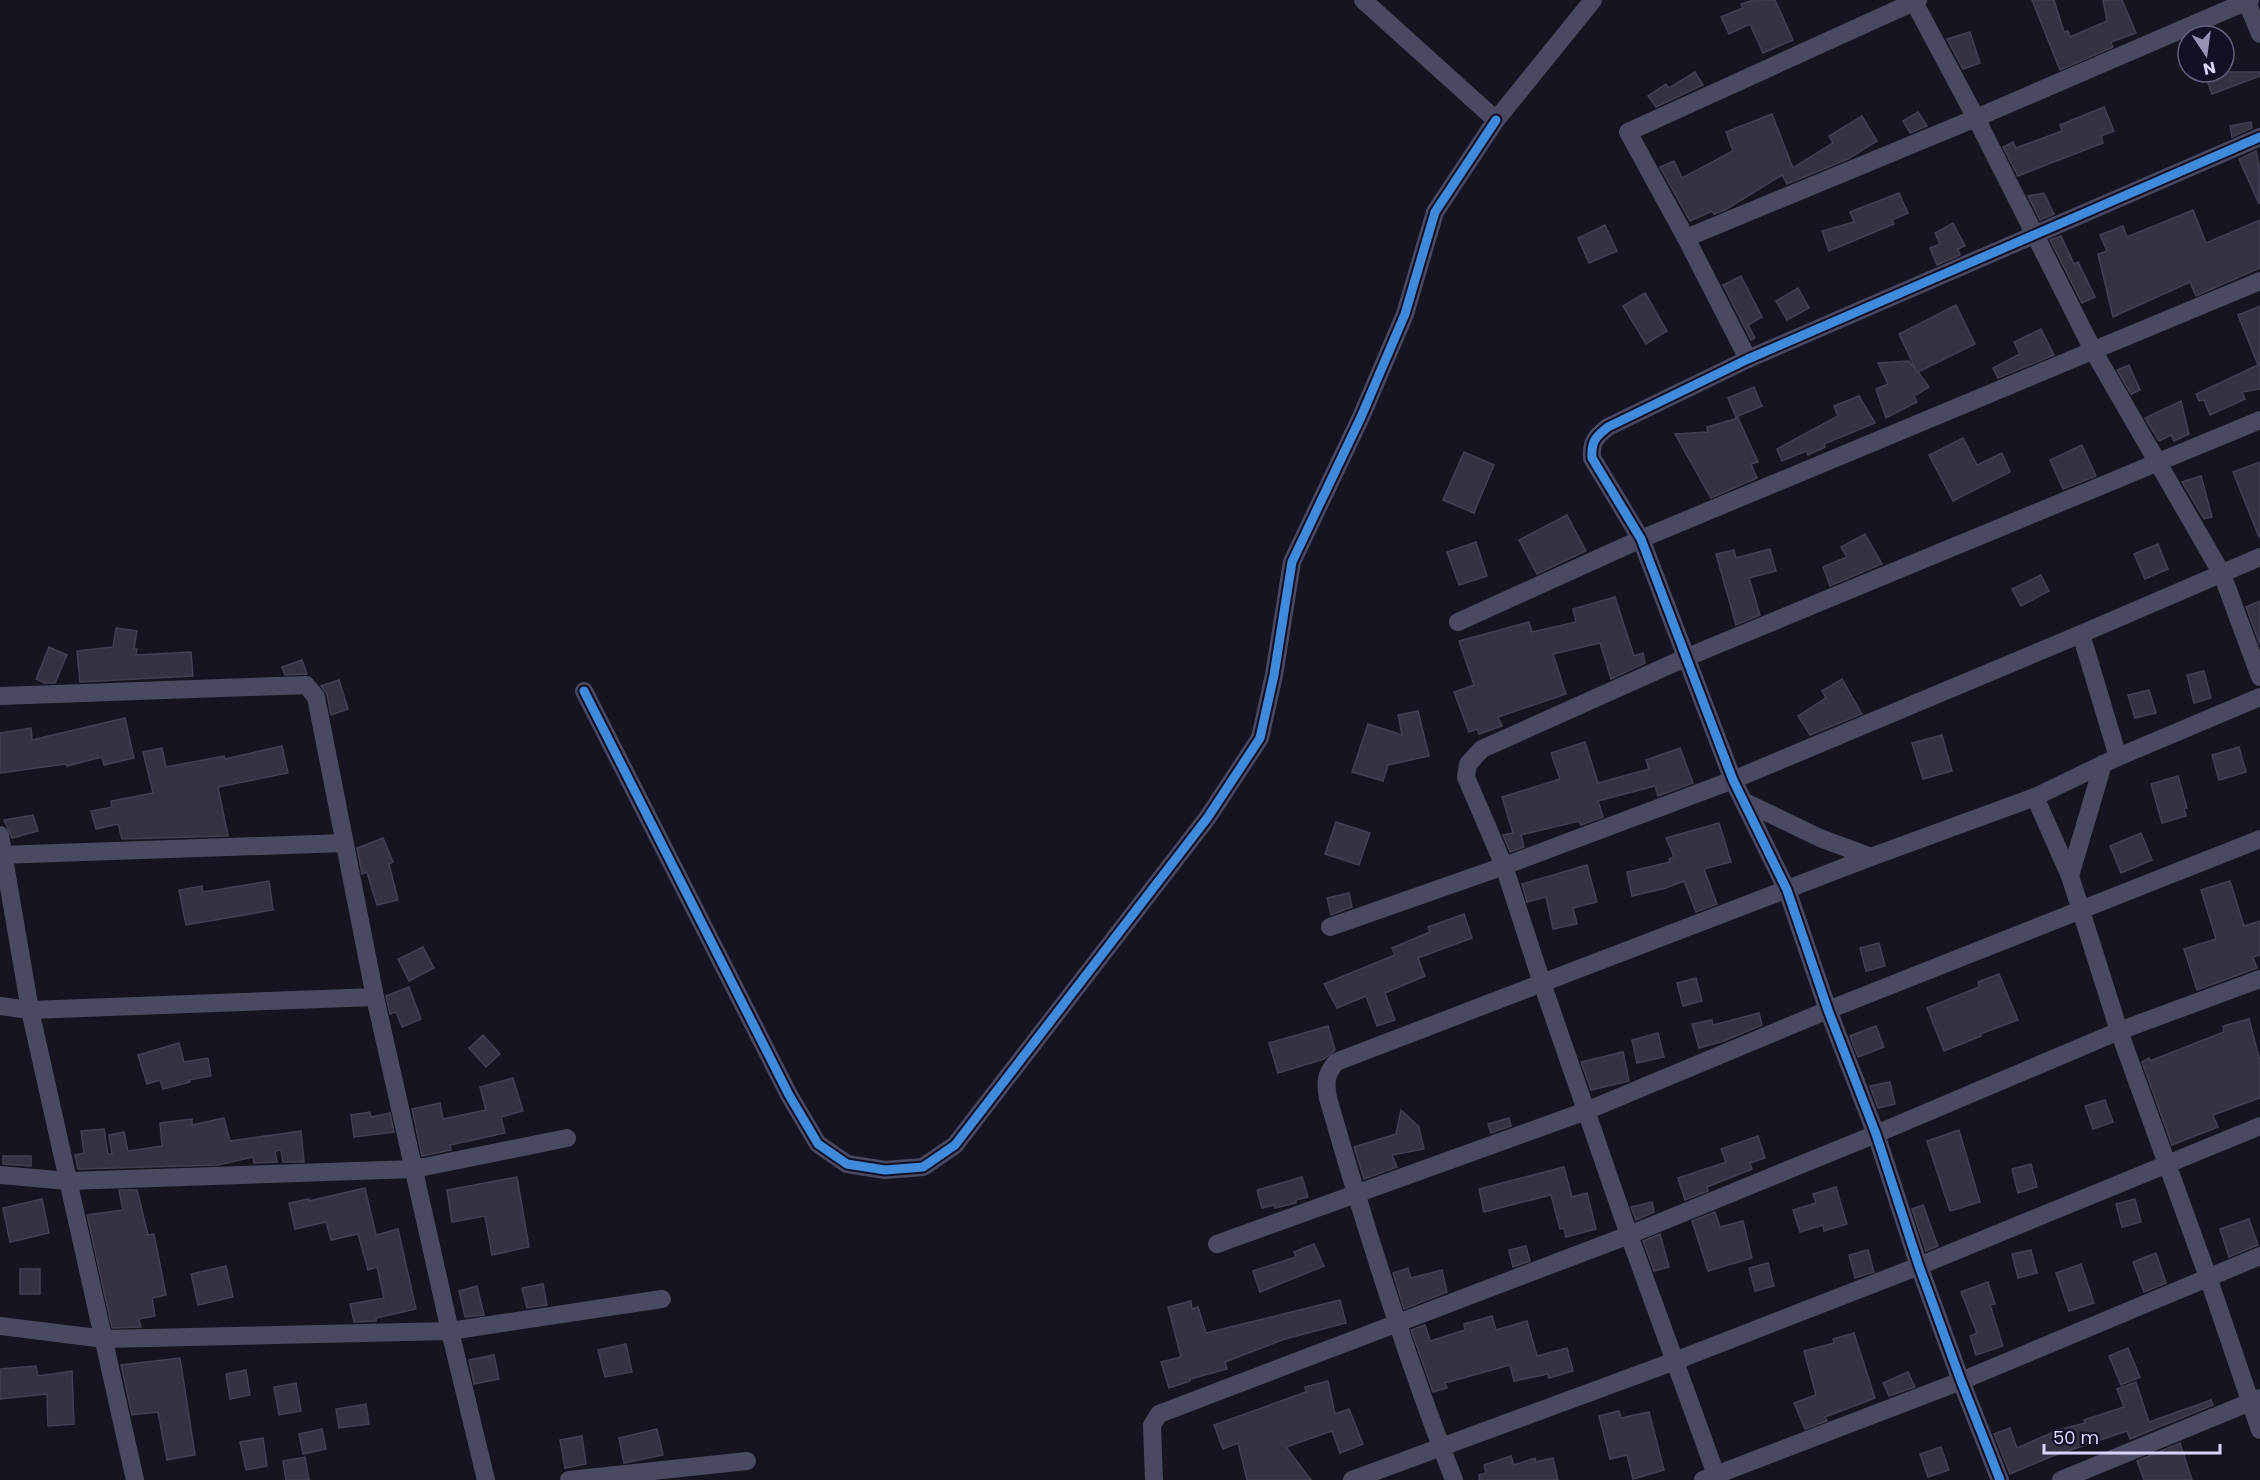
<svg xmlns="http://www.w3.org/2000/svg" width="2260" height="1480" viewBox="0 0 2260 1480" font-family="Poppins,sans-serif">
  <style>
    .building { fill: #343243; stroke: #433f54; stroke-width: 1.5 }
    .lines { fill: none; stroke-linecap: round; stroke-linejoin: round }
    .street { stroke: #4a4962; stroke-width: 18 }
    .cycleway-casing { stroke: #130f26; stroke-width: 13 }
    .cycleway { stroke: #408adc; stroke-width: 9 }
  </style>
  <rect width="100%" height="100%" fill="#161421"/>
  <!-- building -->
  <g class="building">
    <polygon points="1754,0 1775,0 1793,40 1763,53 1750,24 1729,34 1721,17 1743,8 1741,4"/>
    <polygon points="2032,0 2054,0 2064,32 2068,31 2070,37 2107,21 2103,0 2122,0 2136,33 2111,42 2113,47 2060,70"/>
    <polygon points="1970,32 1980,63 1963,69 1947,39"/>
    <polygon points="1695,72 1703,85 1656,107 1648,96 1666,84 1669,88"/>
    <polygon points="2204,72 2260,72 2260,76 2212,94"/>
    <polygon points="2104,107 2114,131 2101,136 2103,143 2018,176 2003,147 2013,142 2016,148 2062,131 2060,125"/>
    <polygon points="1918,112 1927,126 1910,133 1903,121"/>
    <polygon points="1772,114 1793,168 1833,143 1829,136 1862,116 1877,141 1848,159 1787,184 1782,175 1725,210 1714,214 1712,211 1690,221 1660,167 1674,161 1682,178 1733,151 1726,132"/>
    <polygon points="2251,122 2252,128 2232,137 2230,126"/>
    <polygon points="2256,151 2260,171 2259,204 2239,159"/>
    <polygon points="1899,193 1908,213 1892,220 1894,224 1829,251 1822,231 1854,222 1850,212"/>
    <polygon points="2044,193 2054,214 2040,220 2028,196"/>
    <polygon points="2193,210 2206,243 2260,220 2260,268 2196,296 2190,282 2113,317 2098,254 2107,251 2100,235 2123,226 2127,237"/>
    <polygon points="1953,223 1965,246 1958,249 1960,255 1937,265 1930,248 1940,244 1935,233"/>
    <polygon points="1605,225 1617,251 1589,263 1578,238"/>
    <polygon points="2061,236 2074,264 2078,262 2095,297 2082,303 2050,240"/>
    <polygon points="1741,276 1762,317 1748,325 1755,338 1751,340 1723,285"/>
    <polygon points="1798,288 1809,308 1787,320 1776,301"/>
    <polygon points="1645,293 1667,331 1646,344 1623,306"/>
    <polygon points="1956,305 1975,344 1918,372 1929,387 1914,396 1917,402 1886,418 1876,389 1888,384 1878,363 1909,361 1917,372 1899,334"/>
    <polygon points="2260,306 2260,389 2242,392 2245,399 2210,415 2204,400 2199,401 2196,394 2258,365 2238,315"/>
    <polygon points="2041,329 2054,355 1998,378 1993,368 2020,354 2014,342"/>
    <polygon points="2129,365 2140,390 2131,394 2117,370"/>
    <polygon points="1754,387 1762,406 1736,417 1728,398"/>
    <polygon points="1859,396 1875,423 1824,444 1825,447 1808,455 1806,451 1782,461 1777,449 1838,416 1834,406"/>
    <polygon points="2181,401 2189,434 2174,441 2171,435 2159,441 2145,418"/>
    <polygon points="1738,418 1758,462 1751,464 1757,478 1711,498 1675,434 1708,432 1707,427"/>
    <polygon points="1963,438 1977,465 2002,453 2010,472 1953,501 1929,455"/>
    <polygon points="2082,445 2096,476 2063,489 2050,460"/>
    <polygon points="1464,452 1494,465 1474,513 1443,500"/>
    <polygon points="2260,462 2260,537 2259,537 2233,472"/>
    <polygon points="2201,476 2212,517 2204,519 2182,482"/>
    <polygon points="1567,515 1586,551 1537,574 1519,540"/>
    <polygon points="1865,534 1882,564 1830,586 1823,567 1847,557 1841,547"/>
    <polygon points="1476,542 1487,576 1459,585 1447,552"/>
    <polygon points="2158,544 2168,569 2145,579 2134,554"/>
    <polygon points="1770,549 1776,571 1749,578 1760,615 1736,625 1716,554 1734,550 1736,558"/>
    <polygon points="2041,575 2049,591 2021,606 2012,589"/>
    <polygon points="1615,597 1634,656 1643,653 1645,663 1611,679 1600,643 1553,654 1566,694 1498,717 1502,726 1479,734 1477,729 1469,732 1454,692 1474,685 1459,641 1529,622 1532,632 1576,622 1573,609"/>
    <polygon points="2260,601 2260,645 2246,607"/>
    <polygon points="116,628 137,631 134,649 137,649 136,655 191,652 193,676 80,682 77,651 113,647"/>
    <polygon points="49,647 67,655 55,683 45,683 36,679"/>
    <polygon points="302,660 307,674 285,675 282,667"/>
    <polygon points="2204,671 2211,698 2194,703 2187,675"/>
    <polygon points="1842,679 1862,714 1810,735 1798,716 1826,698 1822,691"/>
    <polygon points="339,680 348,709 331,715 327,694 321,686"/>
    <polygon points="2149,690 2156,713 2135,718 2128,695"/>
    <polygon points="1418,711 1429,756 1388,765 1383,781 1352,772 1368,724 1402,735 1398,715"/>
    <polygon points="125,718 134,758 104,765 102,757 67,766 66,764 0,773 0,733 31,728 32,740"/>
    <polygon points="1942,735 1952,771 1923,779 1912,743"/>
    <polygon points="1585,742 1598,783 1649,769 1646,760 1680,748 1693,783 1658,796 1655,786 1598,801 1603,817 1581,825 1579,821 1521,835 1524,847 1510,852 1503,835 1513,833 1502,797 1560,779 1551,753"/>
    <polygon points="282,746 288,773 218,787 228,836 122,839 118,824 96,829 91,811 112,807 111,801 153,793 143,752 162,748 166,767 224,756 225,759"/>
    <polygon points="2239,747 2246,772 2219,780 2212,755"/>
    <polygon points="2178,776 2187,808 2184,808 2186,816 2162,823 2151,784"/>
    <polygon points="33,815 38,831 12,838 4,820"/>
    <polygon points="1336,822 1370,833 1359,865 1325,854"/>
    <polygon points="1719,823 1731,862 1704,869 1717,904 1696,912 1684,881 1666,888 1632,896 1627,872 1670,862 1669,859 1674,857 1666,838"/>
    <polygon points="2141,833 2152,860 2121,873 2110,846"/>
    <polygon points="383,838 393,862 389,864 398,900 377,905 367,872 362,874 357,848"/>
    <polygon points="1587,865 1597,902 1573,908 1577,924 1553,929 1546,897 1527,902 1522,884"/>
    <polygon points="269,881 273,910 186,925 179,890 202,886 203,892"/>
    <polygon points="2230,881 2244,926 2260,921 2260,955 2253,957 2257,968 2197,990 2184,949 2216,939 2201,890"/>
    <polygon points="1349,893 1352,907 1331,915 1327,898"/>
    <polygon points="1464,914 1472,938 1418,958 1425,976 1385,993 1395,1020 1377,1026 1366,996 1337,1008 1324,984 1395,955 1392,948 1430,932 1428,927"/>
    <polygon points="1879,943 1885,966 1866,971 1860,948"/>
    <polygon points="423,947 434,968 409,981 398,959"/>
    <polygon points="1999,974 2018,1020 1980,1034 1981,1036 1944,1051 1927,1008 1979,987 1978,982"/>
    <polygon points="1696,978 1702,1001 1683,1006 1677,983"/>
    <polygon points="409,987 421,1019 402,1027 396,1012 390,1014 386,996"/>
    <polygon points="1759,1013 1762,1025 1724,1041 1699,1048 1692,1024 1712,1020 1713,1025"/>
    <polygon points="2249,1019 2260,1061 2260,1098 2213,1115 2218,1127 2172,1145 2142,1062 2149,1058 2150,1061 2224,1032 2223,1026"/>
    <polygon points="1328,1026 1335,1050 1324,1059 1278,1073 1269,1043"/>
    <polygon points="1876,1026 1884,1047 1858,1057 1850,1036"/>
    <polygon points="1658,1033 1664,1057 1637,1063 1632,1040"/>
    <polygon points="483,1035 500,1054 486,1067 469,1048"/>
    <polygon points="179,1043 184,1062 208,1058 211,1076 189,1080 190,1082 163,1089 160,1080 147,1084 138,1055"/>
    <polygon points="1623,1052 1629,1081 1591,1090 1581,1062"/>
    <polygon points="513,1078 523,1111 501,1117 505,1133 450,1145 451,1150 422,1156 412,1109 440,1103 443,1119 486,1110 480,1087"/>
    <polygon points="1890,1082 1895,1104 1878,1108 1870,1086"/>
    <polygon points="2105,1100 2113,1122 2093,1129 2085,1106"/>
    <polygon points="1401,1110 1419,1127 1424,1149 1392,1155 1397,1167 1364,1179 1354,1147 1396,1134"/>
    <polygon points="370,1112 371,1117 390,1113 394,1132 354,1137 351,1115"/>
    <polygon points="224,1118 230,1141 301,1131 304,1162 283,1162 281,1150 275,1151 277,1162 254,1163 253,1157 218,1165 78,1169 75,1155 84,1153 81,1131 104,1129 108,1154 112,1154 109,1135 124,1132 128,1151 162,1146 160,1123 192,1119 192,1125"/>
    <polygon points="1509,1118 1511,1126 1491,1133 1488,1124"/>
    <polygon points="1959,1130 1980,1202 1950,1211 1927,1141"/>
    <polygon points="1758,1136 1765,1158 1750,1163 1752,1169 1707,1187 1708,1191 1685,1200 1678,1178 1726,1162 1721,1149"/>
    <polygon points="3,1156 31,1156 31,1166 3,1164"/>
    <polygon points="2031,1164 2037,1187 2018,1193 2012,1169"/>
    <polygon points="1564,1167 1572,1197 1587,1193 1596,1229 1566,1237 1564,1228 1560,1229 1551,1195 1484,1212 1479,1189"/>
    <polygon points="517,1177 529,1247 492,1255 485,1216 452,1222 447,1190"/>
    <polygon points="1302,1177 1308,1197 1296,1200 1296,1203 1275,1208 1274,1205 1262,1208 1257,1190"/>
    <polygon points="1836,1187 1847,1224 1824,1231 1823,1225 1800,1232 1793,1210 1816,1203 1813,1194"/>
    <polygon points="365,1188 376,1235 398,1229 416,1309 376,1318 376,1321 354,1322 350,1304 384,1298 377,1267 368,1270 358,1234 331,1240 326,1222 295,1229 289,1203 309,1199 309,1201"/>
    <polygon points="119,1190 137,1190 148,1235 154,1234 166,1295 152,1298 155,1316 139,1319 141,1327 112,1328 87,1215 123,1210"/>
    <polygon points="42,1199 49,1233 10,1242 3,1208"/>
    <polygon points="2135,1199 2141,1222 2122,1227 2116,1204"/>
    <polygon points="1652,1202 1654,1212 1636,1220 1631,1207"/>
    <polygon points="1923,1205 1938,1246 1926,1251 1912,1209"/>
    <polygon points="1715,1212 1720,1227 1743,1221 1752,1258 1708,1271 1692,1221"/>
    <polygon points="2249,1219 2258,1245 2229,1257 2220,1229"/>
    <polygon points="1660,1234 1669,1267 1654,1271 1643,1241"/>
    <polygon points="1314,1244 1324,1266 1260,1292 1253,1271 1296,1257 1294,1252"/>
    <polygon points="1526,1246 1530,1261 1513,1267 1509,1250"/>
    <polygon points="1868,1250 1874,1272 1855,1278 1849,1255"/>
    <polygon points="2031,1250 2037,1273 2018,1278 2012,1254"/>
    <polygon points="2156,1253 2166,1283 2144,1292 2133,1262"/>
    <polygon points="1768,1263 1774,1286 1755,1291 1749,1268"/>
    <polygon points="2081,1264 2094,1303 2069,1311 2056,1273"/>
    <polygon points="226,1266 233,1297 198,1305 191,1274"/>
    <polygon points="1408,1268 1411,1278 1442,1270 1447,1292 1404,1309 1393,1273"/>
    <rect x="20" y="1269" width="20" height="25"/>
    <polygon points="1988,1282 1995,1304 1990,1305 2003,1346 1976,1355 1970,1336 1977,1333 1961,1292"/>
    <polygon points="543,1284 547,1305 527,1308 522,1288"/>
    <polygon points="477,1286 484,1315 465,1317 459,1291"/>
    <polygon points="1340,1300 1346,1323 1285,1339 1225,1362 1227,1369 1190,1379 1190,1381 1169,1388 1161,1362 1181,1357 1168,1307 1191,1301 1192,1309 1198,1307 1206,1333"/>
    <polygon points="1492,1316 1496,1330 1527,1321 1537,1356 1567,1348 1573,1371 1549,1378 1548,1374 1514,1381 1510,1365 1445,1383 1447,1388 1433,1392 1411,1330 1425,1325 1430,1341 1465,1330 1464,1324"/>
    <polygon points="1854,1333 1875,1398 1825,1417 1827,1421 1805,1429 1794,1403 1816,1395 1804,1351 1834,1343 1833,1339"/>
    <polygon points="626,1344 632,1372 605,1377 598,1350"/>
    <polygon points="2128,1348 2140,1377 2121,1385 2109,1356"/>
    <polygon points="494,1355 499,1379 474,1384 469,1360"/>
    <polygon points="180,1358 195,1455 167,1460 158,1412 132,1415 121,1365"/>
    <polygon points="36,1366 38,1376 72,1371 74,1424 48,1426 47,1394 0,1399 0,1369"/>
    <polygon points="246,1370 250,1395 230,1399 226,1374"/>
    <polygon points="1908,1372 1915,1387 1889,1396 1883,1383"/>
    <polygon points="1328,1381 1335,1414 1349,1409 1363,1444 1340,1453 1332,1431 1286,1447 1311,1480 1247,1480 1238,1443 1223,1449 1214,1425 1306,1392 1305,1387"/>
    <polygon points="2136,1382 2149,1422 2211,1400 2213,1405 2130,1439 2127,1431 2050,1457 2010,1474 1994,1434 2010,1428 2017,1448 2058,1430 2085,1423 2084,1420 2124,1407 2117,1389"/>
    <polygon points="296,1383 301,1411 279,1415 274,1387"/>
    <polygon points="366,1404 369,1424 339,1428 336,1409"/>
    <polygon points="1619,1411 1621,1418 1649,1412 1664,1470 1633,1479 1627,1455 1610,1459 1599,1416"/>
    <polygon points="322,1429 326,1449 303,1454 299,1434"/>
    <polygon points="657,1429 663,1455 624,1463 619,1438"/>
    <polygon points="582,1436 586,1464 565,1468 560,1440"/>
    <polygon points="263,1438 267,1466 246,1470 240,1442"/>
    <polygon points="2180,1443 2192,1480 2144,1480 2137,1461"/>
    <polygon points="1941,1447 1949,1470 1928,1477 1920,1454"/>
    <polygon points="1511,1456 1514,1465 1535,1458 1536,1462 1553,1458 1558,1480 1479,1480 1479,1475 1486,1473 1484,1465"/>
    <polygon points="305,1457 309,1480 286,1480 283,1461"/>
  </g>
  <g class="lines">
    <!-- street -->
    <g class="street">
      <polyline points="1363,0 1496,120 1593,0"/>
      <polyline points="2246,0 2260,34"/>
      <polyline points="1914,2 1976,118 2094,352 2222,574 2260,677"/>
      <polyline points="1686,238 1976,118 2250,0"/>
      <polyline points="1748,359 1686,238 1628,132 1918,0"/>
      <polyline points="1458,622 1641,539 2260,281"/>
      <polyline points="584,691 789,1095 818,1144 847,1164 885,1170 923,1167 955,1145 1208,817 1260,738 1274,675 1292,562 1361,417 1405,314 1435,212 1496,120"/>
      <polyline points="0,696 306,685 316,697 375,997 450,1331 486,1480"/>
      <polyline points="2118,757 2081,634 2260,557"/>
      <polyline points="2035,797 2070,876 2119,1031 2208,1277 2260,1430"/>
      <polyline points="1743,801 1820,838 1871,857"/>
      <polyline points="0,835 30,1010 135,1480"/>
      <polyline points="0,855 344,843"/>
      <polyline points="2070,876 2103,764"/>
      <polyline points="1330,927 1504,866 1733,780 2081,634"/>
      <polyline points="0,1006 30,1010 375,997"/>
      <polyline points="0,1175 68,1181 414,1169 567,1138"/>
      <polyline points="1217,1244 1586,1111 1828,1010 2260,839"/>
      <polyline points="0,1326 105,1339 450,1331 662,1299"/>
      <polyline points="569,1480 747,1461"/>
      <polyline points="1154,1480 1152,1425 1159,1414 1629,1235 1876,1134 2119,1031 2260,979"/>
      <polyline points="1352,1480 1675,1361 1919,1266 2260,1126"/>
      <path d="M 1454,1480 C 1405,1355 1365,1227 1328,1098 C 1325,1082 1326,1074 1336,1062 L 1871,857 L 2035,797 L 2118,757 L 2260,697"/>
      <polyline points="1703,1480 1961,1381 2260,1256"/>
      <polyline points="1718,1480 1629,1235 1542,983 1504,866 1466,777 1468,764 1482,749 1685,658 2260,420"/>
      <path d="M 2000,1480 L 1961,1381 L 1919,1266 L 1876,1134 L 1828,1010 L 1787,890 L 1733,780 L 1641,539 L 1592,458 C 1591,442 1595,437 1608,427 L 1748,359 L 2260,137"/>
      <polyline points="2061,1480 2260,1398"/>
    </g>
    <defs>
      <g id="cycleway">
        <polyline points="584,691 789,1095 818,1144 847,1164 885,1170 923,1167 955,1145 1208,817 1260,738 1274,675 1292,562 1361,417 1405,314 1435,212 1496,120"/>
        <path d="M 2000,1480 L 1961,1381 L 1919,1266 L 1876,1134 L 1828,1010 L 1787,890 L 1733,780 L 1641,539 L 1592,458 C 1591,442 1595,437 1608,427 L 1748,359 L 2260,137"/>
      </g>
    </defs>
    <!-- cycleway casing -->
    <use href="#cycleway" class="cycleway-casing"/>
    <!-- cycleway -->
    <use href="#cycleway" class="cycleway"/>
  </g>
  <!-- north arrow -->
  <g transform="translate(2206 54) rotate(167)"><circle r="28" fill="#130f26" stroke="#625e7d" stroke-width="1.5"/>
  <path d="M0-4.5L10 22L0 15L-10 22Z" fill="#9591b1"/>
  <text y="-9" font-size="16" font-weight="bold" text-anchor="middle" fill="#d9d4ff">N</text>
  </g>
  <!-- scale -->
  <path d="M2044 1444v9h176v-9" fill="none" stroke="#d9d4ff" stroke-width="3"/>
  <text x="2053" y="1444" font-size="18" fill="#d9d4ff" stroke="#130f26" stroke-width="4.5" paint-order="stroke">50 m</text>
</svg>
